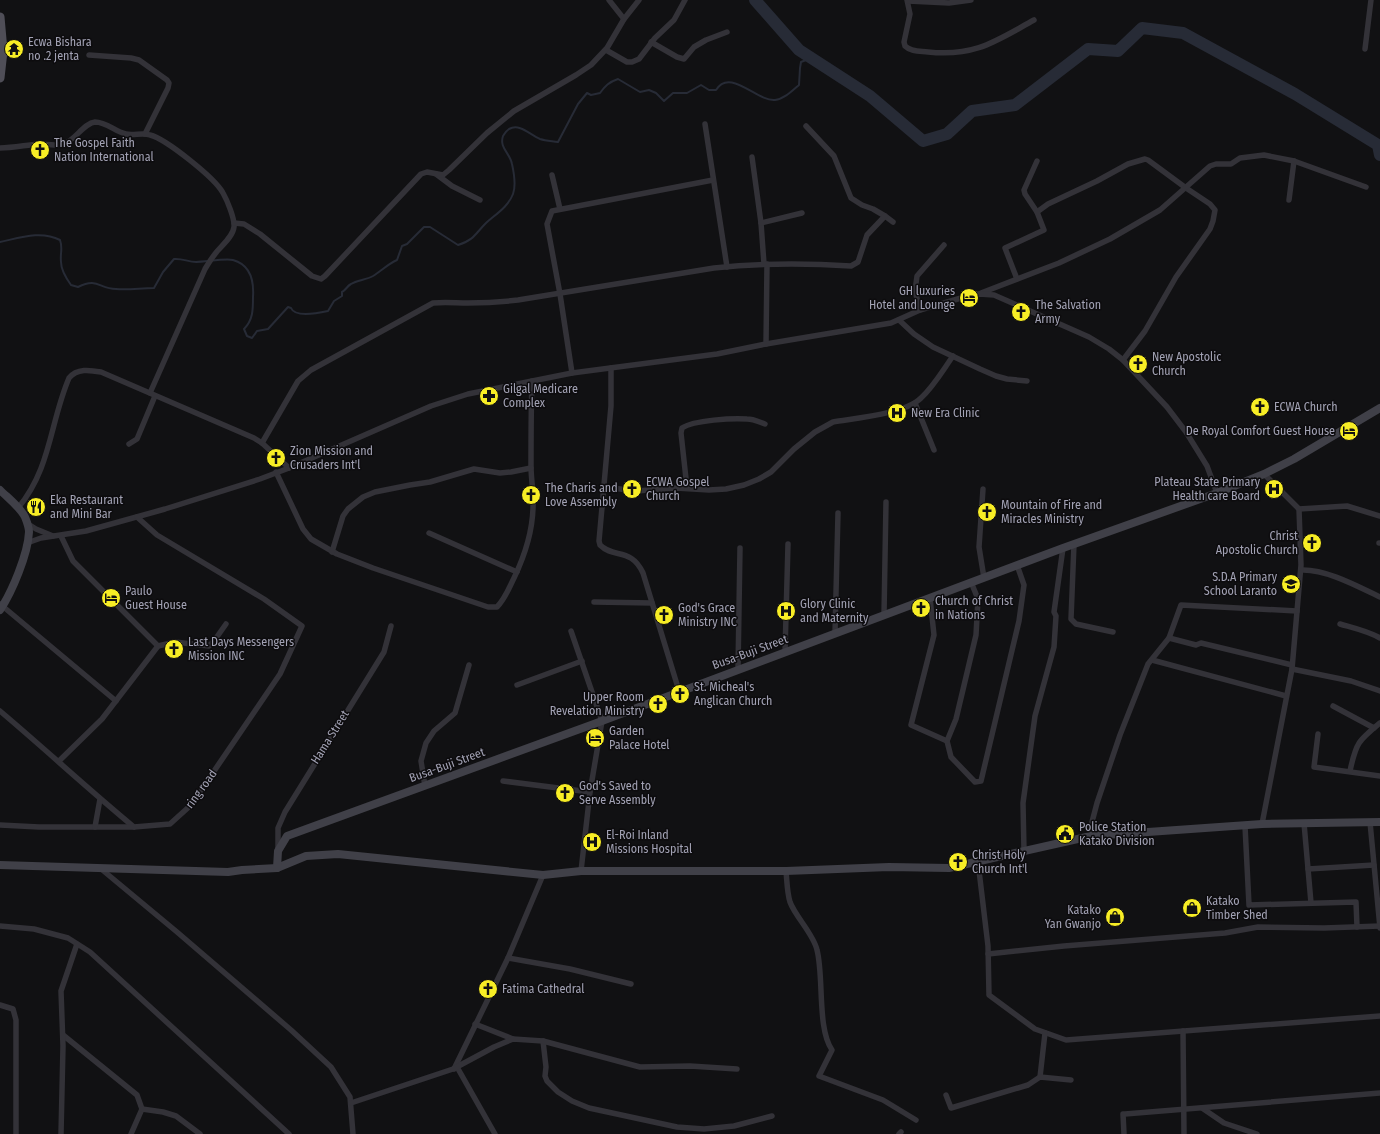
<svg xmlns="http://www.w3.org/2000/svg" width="1380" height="1134" viewBox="0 0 1380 1134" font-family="'Fira Sans Condensed',sans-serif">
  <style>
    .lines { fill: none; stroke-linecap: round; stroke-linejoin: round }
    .stream { stroke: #272b36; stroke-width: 2 }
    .river { stroke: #272b36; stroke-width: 12 }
    .street { stroke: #333238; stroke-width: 5.5 }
    .secondary { stroke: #404048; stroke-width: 8 }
    .primary { stroke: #4f4e57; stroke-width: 9 }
    .labels { text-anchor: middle; stroke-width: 3; stroke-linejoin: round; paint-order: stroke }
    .poi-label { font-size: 12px; fill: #a2a2b4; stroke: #0d0c0e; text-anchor: start }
    .street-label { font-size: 12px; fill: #a2a2b4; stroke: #0d0c0e }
  </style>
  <rect width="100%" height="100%" fill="#111113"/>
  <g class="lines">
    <!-- stream -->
    <path class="stream" d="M 0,242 C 19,238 41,230 60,240 C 63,248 60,253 61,262 C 61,270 66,278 71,285 L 78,287 C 98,277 99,289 116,289 C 129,290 141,288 154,288 L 163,272 L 174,259 C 182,258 188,262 196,262 C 205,262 226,258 233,260 C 251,265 254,282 253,297 C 253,310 253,320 244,329 L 247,336 L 252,338 L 257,331 L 268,329 L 288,307 L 291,308 C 295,318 319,313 328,311 L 334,301 L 342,296 L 342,292 C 346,290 347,286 351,284 C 357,280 366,280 373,276 C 381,271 388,264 397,260 L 402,246 L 407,244 L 424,227 L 430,227 L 458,245 C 474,240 475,234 486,223 C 496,214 508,207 513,194 C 516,186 514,173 512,164 C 510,153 499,148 503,136 C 505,133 506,131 509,129 C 520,123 530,135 540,139 C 546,141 552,141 558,142 L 578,104 L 587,93 L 591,95 L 600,93 C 605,86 609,82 618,79 L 640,92 L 649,90 L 656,93 L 664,101 L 673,93 L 687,93 L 701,85 L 709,90 L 716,90 C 730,67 757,102 775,100 C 784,99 792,91 799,85 L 800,68 L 801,62 L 811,58"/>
    <!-- river -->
    <polyline class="river" points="755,0 799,50 870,96 923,141 947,134 972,111 1015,105 1088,49 1118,51 1142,28 1183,33 1295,94 1378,145 1380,155"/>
    <!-- street -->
    <g class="street">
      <polyline points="609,0 624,19"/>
      <path d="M 907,0 L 910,14 L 904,42 L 905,46 C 911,52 920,51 928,52 C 975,57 996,41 1034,20"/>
      <polyline points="908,1 949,3 971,0"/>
      <polyline points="651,42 677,57 684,59 694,47 706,40 727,32"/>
      <polyline points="1365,49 1371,0"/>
      <polyline points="606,50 627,62 632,62 639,59 655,38 674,20 685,0"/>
      <polyline points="89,55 131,58 139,60 167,80 169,83 168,88 145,134"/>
      <polyline points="705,124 727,267"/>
      <polyline points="806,126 834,156 851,198 862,205 873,209 885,216 893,222"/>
      <path d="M 0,148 C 13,148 26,145 39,144 C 48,144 58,147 66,143 C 76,138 85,123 95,122 C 107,122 115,132 126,134 C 134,136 142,132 150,135 C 166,139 215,178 223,193 C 227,200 235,219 234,227 C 233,237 220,247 215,254 C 211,259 208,264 205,269 L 150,393"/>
      <polyline points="752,157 761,223 764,264"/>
      <polyline points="436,174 452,186 480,200"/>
      <polyline points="552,175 560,209"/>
      <polyline points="1289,200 1294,161"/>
      <polyline points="1037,212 1048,204 1097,181 1128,164 1145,159 1148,160 1186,188 1210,204 1215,210 1213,221 1210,229 1176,277 1145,331 1123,360"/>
      <polyline points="234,223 244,224 260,234 312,276 321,279 325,276 421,174 427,172 443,175 449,170 487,133 514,111 576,75 591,65 607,48 624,19 639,0"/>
      <polyline points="761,223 802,213"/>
      <polyline points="1017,279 1005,248 1044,230 1037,212 1025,194 1024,190 1037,161"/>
      <polyline points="981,293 1059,263 1110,239 1160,210 1210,166 1216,164 1231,164 1240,158 1264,155 1294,161 1366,187"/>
      <polyline points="920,310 915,291 917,276 944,245"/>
      <polyline points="899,320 914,334 933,347 980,369 996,376 1007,379 1027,381"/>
      <polyline points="766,344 767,264"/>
      <path d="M 611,368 L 611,406 L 599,541 L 600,545 C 614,559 631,547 643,573 L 679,691"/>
      <polyline points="572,373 560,294 547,224 552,211 713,180"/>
      <polyline points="915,403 934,450"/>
      <path d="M 262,443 L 298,381 L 311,370 L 433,303 C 445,302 456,303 468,303 C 485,303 502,302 518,300 L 714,268 C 760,263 805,263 851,266 L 858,262 L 867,235 L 885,216"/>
      <polyline points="129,444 137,439 155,396"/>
      <path d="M 276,472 L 303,529 L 311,539 L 337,554 L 373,568 L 488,607 L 497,607 C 505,599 509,588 514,578 C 526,553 534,528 533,500 C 533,488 531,477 531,466 C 531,438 531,409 532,381"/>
      <path d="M 604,487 L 636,491 L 676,488 L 709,490 L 726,489 L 744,485 L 759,479 L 771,472 L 794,449 L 815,432 L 833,422 C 856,418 905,414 921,398 C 934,386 943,370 953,356"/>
      <path d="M 687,488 L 681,433 L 682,428 C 694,420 733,418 747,419 C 754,419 759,422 765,424"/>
      <polyline points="983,489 979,547 984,578"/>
      <path d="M 18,508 C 51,469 50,422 69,378 C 77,368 90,370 101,372 L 254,438 L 262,443 L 289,468"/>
      <polyline points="1299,509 1347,506 1380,516"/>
      <polyline points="28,524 36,529 53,536"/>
      <polyline points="429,533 517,572"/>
      <polyline points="61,536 73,561 158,646"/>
      <polyline points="27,543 41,538 86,531 165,509 260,479 289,468 431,406 468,394 572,373 717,354 766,344 891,323 920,310 968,296 979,294 994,295 1089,337 1109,349 1123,360 1167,407 1186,432 1207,466 1217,493"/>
      <polyline points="1379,543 1380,543"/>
      <polyline points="1074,544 1071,619 1076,624 1113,632"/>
      <polyline points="332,552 343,516 348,509 363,497 375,492 410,485 430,482 474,469 500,473 511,472 531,468"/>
      <path d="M 1301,570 C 1326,569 1357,586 1380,597"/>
      <polyline points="930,598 934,635 911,725 947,741 951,757 975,782 981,781 1019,621 1024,585 1017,565"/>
      <polyline points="594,602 652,603"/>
      <polyline points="0,604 116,701"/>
      <polyline points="884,615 886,502"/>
      <path d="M 1340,624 C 1354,628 1368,631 1380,638"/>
      <polyline points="571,631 602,721 590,792 581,871"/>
      <polyline points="835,633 838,513"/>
      <polyline points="1169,638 1196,645 1201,643 1292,665"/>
      <polyline points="785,652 788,544"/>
      <polyline points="1152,660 1286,696"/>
      <polyline points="738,669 740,548"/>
      <polyline points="1292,669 1351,681 1380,691"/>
      <polyline points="517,685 582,661"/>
      <polyline points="1333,706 1374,728"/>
      <path d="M 0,711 C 45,749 88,789 134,827"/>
      <polyline points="1318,734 1314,767 1380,776"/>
      <polyline points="947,741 956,719 976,635 978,599 971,582"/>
      <polyline points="59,761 102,719 158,646 175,642 209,646 214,641 226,624"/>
      <path d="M 1350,771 C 1356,743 1358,741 1380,723"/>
      <polyline points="503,781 590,792"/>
      <polyline points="425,786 421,761 426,743 434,731 455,713 469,665"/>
      <polyline points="1370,822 1380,928"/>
      <polyline points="1304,823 1311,903"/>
      <polyline points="1262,824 1292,669 1301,565 1299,509 1264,474"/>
      <polyline points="0,825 39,827 134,827 170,824 191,805 280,674 302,626 264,599 157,535 137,517"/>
      <polyline points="1245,826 1249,905 1356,902 1357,927"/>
      <polyline points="95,827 100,799"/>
      <polyline points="1091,836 1092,822 1097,803 1120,735 1148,664 1169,638 1181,605 1297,611"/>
      <polyline points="278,849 278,828 285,812 384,652 391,626"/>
      <polyline points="1024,851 1023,803 1035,716 1054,647 1056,616 1054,612 1063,548"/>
      <polyline points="978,862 988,946 989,995 1035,1029 1066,1040 1380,1016"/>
      <polyline points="100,868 177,932 291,1030 331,1067 350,1097 353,1134"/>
      <polyline points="1308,869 1374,865"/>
      <path d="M 786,871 C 787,881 787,892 790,902 C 795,916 814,935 817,950 C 824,976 817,1029 832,1050 L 819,1076 L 883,1100 L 916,1120"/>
      <polyline points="0,926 34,929 68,938 90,952 289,1134"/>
      <polyline points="988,954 1064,946 1225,933 1258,927 1324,928 1380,926"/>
      <polyline points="508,958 570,969 631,984"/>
      <polyline points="0,1005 13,1009 16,1020 16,1134"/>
      <polyline points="475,1024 513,1039"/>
      <polyline points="1183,1031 1184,1134"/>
      <polyline points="63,1035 137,1095 142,1109 131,1134"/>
      <polyline points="543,1041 546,1067 545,1076 547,1081 558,1092 572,1101 589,1108 677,1127 704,1129 734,1126 772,1116"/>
      <polyline points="457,1067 495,1134"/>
      <polyline points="454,1069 508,958 543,875"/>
      <polyline points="1040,1077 1045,1033"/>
      <polyline points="946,1095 951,1108 1028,1085 1040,1077 1071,1080"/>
      <polyline points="351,1103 453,1069 494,1047 513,1039 543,1041 640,1067 690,1066 737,1069"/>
      <polyline points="1202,1108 1224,1123 1257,1134"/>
      <polyline points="142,1109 163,1112 176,1116 200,1134"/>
      <polyline points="61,1134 63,1046 61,991 77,944"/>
      <polyline points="899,1134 901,1132"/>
      <polyline points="1124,1134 1123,1114 1125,1114 1380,1093"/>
    </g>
    <!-- secondary -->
    <g class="secondary">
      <path d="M 0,490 C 8,498 20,507 25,517 C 27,522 29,527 29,532 C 28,554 12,592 0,610"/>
      <polyline points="0,865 228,872 242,870 277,868 306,856 338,854 543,875 581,871 786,871 889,867 949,868 1091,836 1262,824 1380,822"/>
      <polyline points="277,868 278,851 287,836 602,721 1063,548 1217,493 1264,474 1294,459 1380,408"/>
    </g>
    <!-- primary -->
    <polyline class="primary" points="0,17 3,51 0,78"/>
  </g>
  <!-- icons -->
  <defs>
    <symbol id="temple-disc" viewBox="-11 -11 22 22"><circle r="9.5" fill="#f7ed25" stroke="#0d0c0e"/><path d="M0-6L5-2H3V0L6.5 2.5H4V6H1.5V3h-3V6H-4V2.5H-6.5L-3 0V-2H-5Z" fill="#111"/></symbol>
    <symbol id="church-disc" viewBox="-11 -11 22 22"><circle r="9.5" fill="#f7ed25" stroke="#0d0c0e"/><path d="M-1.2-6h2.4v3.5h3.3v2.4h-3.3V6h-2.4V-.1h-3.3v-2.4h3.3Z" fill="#111"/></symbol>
    <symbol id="hotel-disc" viewBox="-11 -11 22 22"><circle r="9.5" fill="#f7ed25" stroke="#0d0c0e"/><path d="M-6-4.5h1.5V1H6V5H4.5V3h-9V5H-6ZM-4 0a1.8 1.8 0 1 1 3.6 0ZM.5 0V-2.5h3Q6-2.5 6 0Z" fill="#111"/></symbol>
    <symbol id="pharmacy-disc" viewBox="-11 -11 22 22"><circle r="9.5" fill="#f7ed25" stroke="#0d0c0e"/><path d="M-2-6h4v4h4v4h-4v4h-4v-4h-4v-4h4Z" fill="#111"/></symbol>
    <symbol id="hospital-disc" viewBox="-11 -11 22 22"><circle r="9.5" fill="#f7ed25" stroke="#0d0c0e"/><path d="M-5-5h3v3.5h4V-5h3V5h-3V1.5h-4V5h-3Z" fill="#111"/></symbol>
    <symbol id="restaurant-disc" viewBox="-11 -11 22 22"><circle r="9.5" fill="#f7ed25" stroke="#0d0c0e"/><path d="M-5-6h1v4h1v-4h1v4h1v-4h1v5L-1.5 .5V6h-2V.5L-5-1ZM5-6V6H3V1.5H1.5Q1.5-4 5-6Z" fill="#111"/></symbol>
    <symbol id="school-disc" viewBox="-11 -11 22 22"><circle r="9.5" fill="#f7ed25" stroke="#0d0c0e"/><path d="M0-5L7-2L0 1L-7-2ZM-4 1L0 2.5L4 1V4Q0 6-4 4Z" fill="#111"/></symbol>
    <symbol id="civic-disc" viewBox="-11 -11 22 22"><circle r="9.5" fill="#f7ed25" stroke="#0d0c0e"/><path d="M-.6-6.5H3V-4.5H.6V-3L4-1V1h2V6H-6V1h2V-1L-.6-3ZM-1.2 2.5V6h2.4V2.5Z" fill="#111"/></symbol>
    <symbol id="shop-disc" viewBox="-11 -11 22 22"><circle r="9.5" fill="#f7ed25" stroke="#0d0c0e"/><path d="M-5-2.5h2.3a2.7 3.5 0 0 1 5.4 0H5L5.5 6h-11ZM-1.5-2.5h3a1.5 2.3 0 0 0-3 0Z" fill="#111"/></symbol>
  </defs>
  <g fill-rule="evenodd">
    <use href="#temple-disc" x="3" y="38" width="22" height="22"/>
    <use href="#church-disc" x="29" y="139" width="22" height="22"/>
    <use href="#hotel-disc" x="958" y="287" width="22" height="22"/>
    <use href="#church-disc" x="1010" y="301" width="22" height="22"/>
    <use href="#church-disc" x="1127" y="353" width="22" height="22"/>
    <use href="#pharmacy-disc" x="478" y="385" width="22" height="22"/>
    <use href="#church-disc" x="1249" y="396" width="22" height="22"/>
    <use href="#hospital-disc" x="886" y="402" width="22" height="22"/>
    <use href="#hotel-disc" x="1338" y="420" width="22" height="22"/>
    <use href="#church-disc" x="265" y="447" width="22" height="22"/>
    <use href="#church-disc" x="621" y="478" width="22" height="22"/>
    <use href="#hospital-disc" x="1263" y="478" width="22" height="22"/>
    <use href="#church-disc" x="520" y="484" width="22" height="22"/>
    <use href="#restaurant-disc" x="25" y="496" width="22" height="22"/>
    <use href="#church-disc" x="976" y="501" width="22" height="22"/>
    <use href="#church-disc" x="1301" y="532" width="22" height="22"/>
    <use href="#school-disc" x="1280" y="573" width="22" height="22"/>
    <use href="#hotel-disc" x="100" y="587" width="22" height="22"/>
    <use href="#church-disc" x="910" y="597" width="22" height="22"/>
    <use href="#hospital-disc" x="775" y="600" width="22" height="22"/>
    <use href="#church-disc" x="653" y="604" width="22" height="22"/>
    <use href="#church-disc" x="163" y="638" width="22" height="22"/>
    <use href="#church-disc" x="669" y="683" width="22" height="22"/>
    <use href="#church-disc" x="647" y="693" width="22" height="22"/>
    <use href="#hotel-disc" x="584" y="727" width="22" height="22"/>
    <use href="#church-disc" x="554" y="782" width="22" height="22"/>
    <use href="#civic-disc" x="1054" y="823" width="22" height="22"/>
    <use href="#hospital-disc" x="581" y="831" width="22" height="22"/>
    <use href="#church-disc" x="947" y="851" width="22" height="22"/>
    <use href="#shop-disc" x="1181" y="897" width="22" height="22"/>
    <use href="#shop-disc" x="1104" y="906" width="22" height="22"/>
    <use href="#church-disc" x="477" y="978" width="22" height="22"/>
  </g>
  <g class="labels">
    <!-- poi labels -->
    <g class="poi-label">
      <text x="28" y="46">Ecwa Bishara<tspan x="28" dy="14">no .2 jenta</tspan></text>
      <text x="54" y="147">The Gospel Faith<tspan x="54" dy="14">Nation International</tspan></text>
      <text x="955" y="295" text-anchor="end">GH luxuries<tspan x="955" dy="14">Hotel and Lounge</tspan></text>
      <text x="1035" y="309">The Salvation<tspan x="1035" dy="14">Army</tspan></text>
      <text x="1152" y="361">New Apostolic<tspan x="1152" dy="14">Church</tspan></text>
      <text x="503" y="393">Gilgal Medicare<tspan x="503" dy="14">Complex</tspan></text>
      <text x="1274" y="411">ECWA Church</text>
      <text x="911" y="417">New Era Clinic</text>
      <text x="1335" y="435" text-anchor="end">De Royal Comfort Guest House</text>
      <text x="290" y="455">Zion Mission and<tspan x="290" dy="14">Crusaders Int'l</tspan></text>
      <text x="646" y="486">ECWA Gospel<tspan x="646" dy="14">Church</tspan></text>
      <text x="1260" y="486" text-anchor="end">Plateau State Primary<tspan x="1260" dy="14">Health care Board</tspan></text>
      <text x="545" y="492">The Charis and<tspan x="545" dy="14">Love Assembly</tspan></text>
      <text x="50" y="504">Eka Restaurant<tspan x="50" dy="14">and Mini Bar</tspan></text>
      <text x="1001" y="509">Mountain of Fire and<tspan x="1001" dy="14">Miracles Ministry</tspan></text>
      <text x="1298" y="540" text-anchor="end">Christ<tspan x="1298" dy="14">Apostolic Church</tspan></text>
      <text x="1277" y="581" text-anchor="end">S.D.A Primary<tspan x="1277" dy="14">School Laranto</tspan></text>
      <text x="125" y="595">Paulo<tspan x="125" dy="14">Guest House</tspan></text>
      <text x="935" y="605">Church of Christ<tspan x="935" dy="14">in Nations</tspan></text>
      <text x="800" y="608">Glory Clinic<tspan x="800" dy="14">and Maternity</tspan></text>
      <text x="678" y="612">God's Grace<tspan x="678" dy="14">Ministry INC</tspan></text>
      <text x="188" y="646">Last Days Messengers<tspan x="188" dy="14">Mission INC</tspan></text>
      <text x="694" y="691">St. Micheal's<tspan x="694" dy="14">Anglican Church</tspan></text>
      <text x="644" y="701" text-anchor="end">Upper Room<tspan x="644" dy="14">Revelation Ministry</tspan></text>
      <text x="609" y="735">Garden<tspan x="609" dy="14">Palace Hotel</tspan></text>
      <text x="579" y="790">God's Saved to<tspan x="579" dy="14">Serve Assembly</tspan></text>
      <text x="1079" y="831">Police Station<tspan x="1079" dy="14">Katako Division</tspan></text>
      <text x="606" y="839">El-Roi Inland<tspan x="606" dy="14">Missions Hospital</tspan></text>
      <text x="972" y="859">Christ Holy<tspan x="972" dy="14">Church Int'l</tspan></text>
      <text x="1206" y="905">Katako<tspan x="1206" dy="14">Timber Shed</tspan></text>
      <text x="1101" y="914" text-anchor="end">Katako<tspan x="1101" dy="14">Yan Gwanjo</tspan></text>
      <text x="502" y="993">Fatima Cathedral</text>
    </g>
    <!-- street labels -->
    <g class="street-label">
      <text transform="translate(750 652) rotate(-20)" y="4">Busa-Buji Street</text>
      <text transform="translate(330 737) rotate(-58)" y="4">Hama Street</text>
      <text transform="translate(447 765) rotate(-20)" y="4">Busa-Buji Street</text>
      <text transform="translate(201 789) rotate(-54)" y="4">ring road</text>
    </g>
  </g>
</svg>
